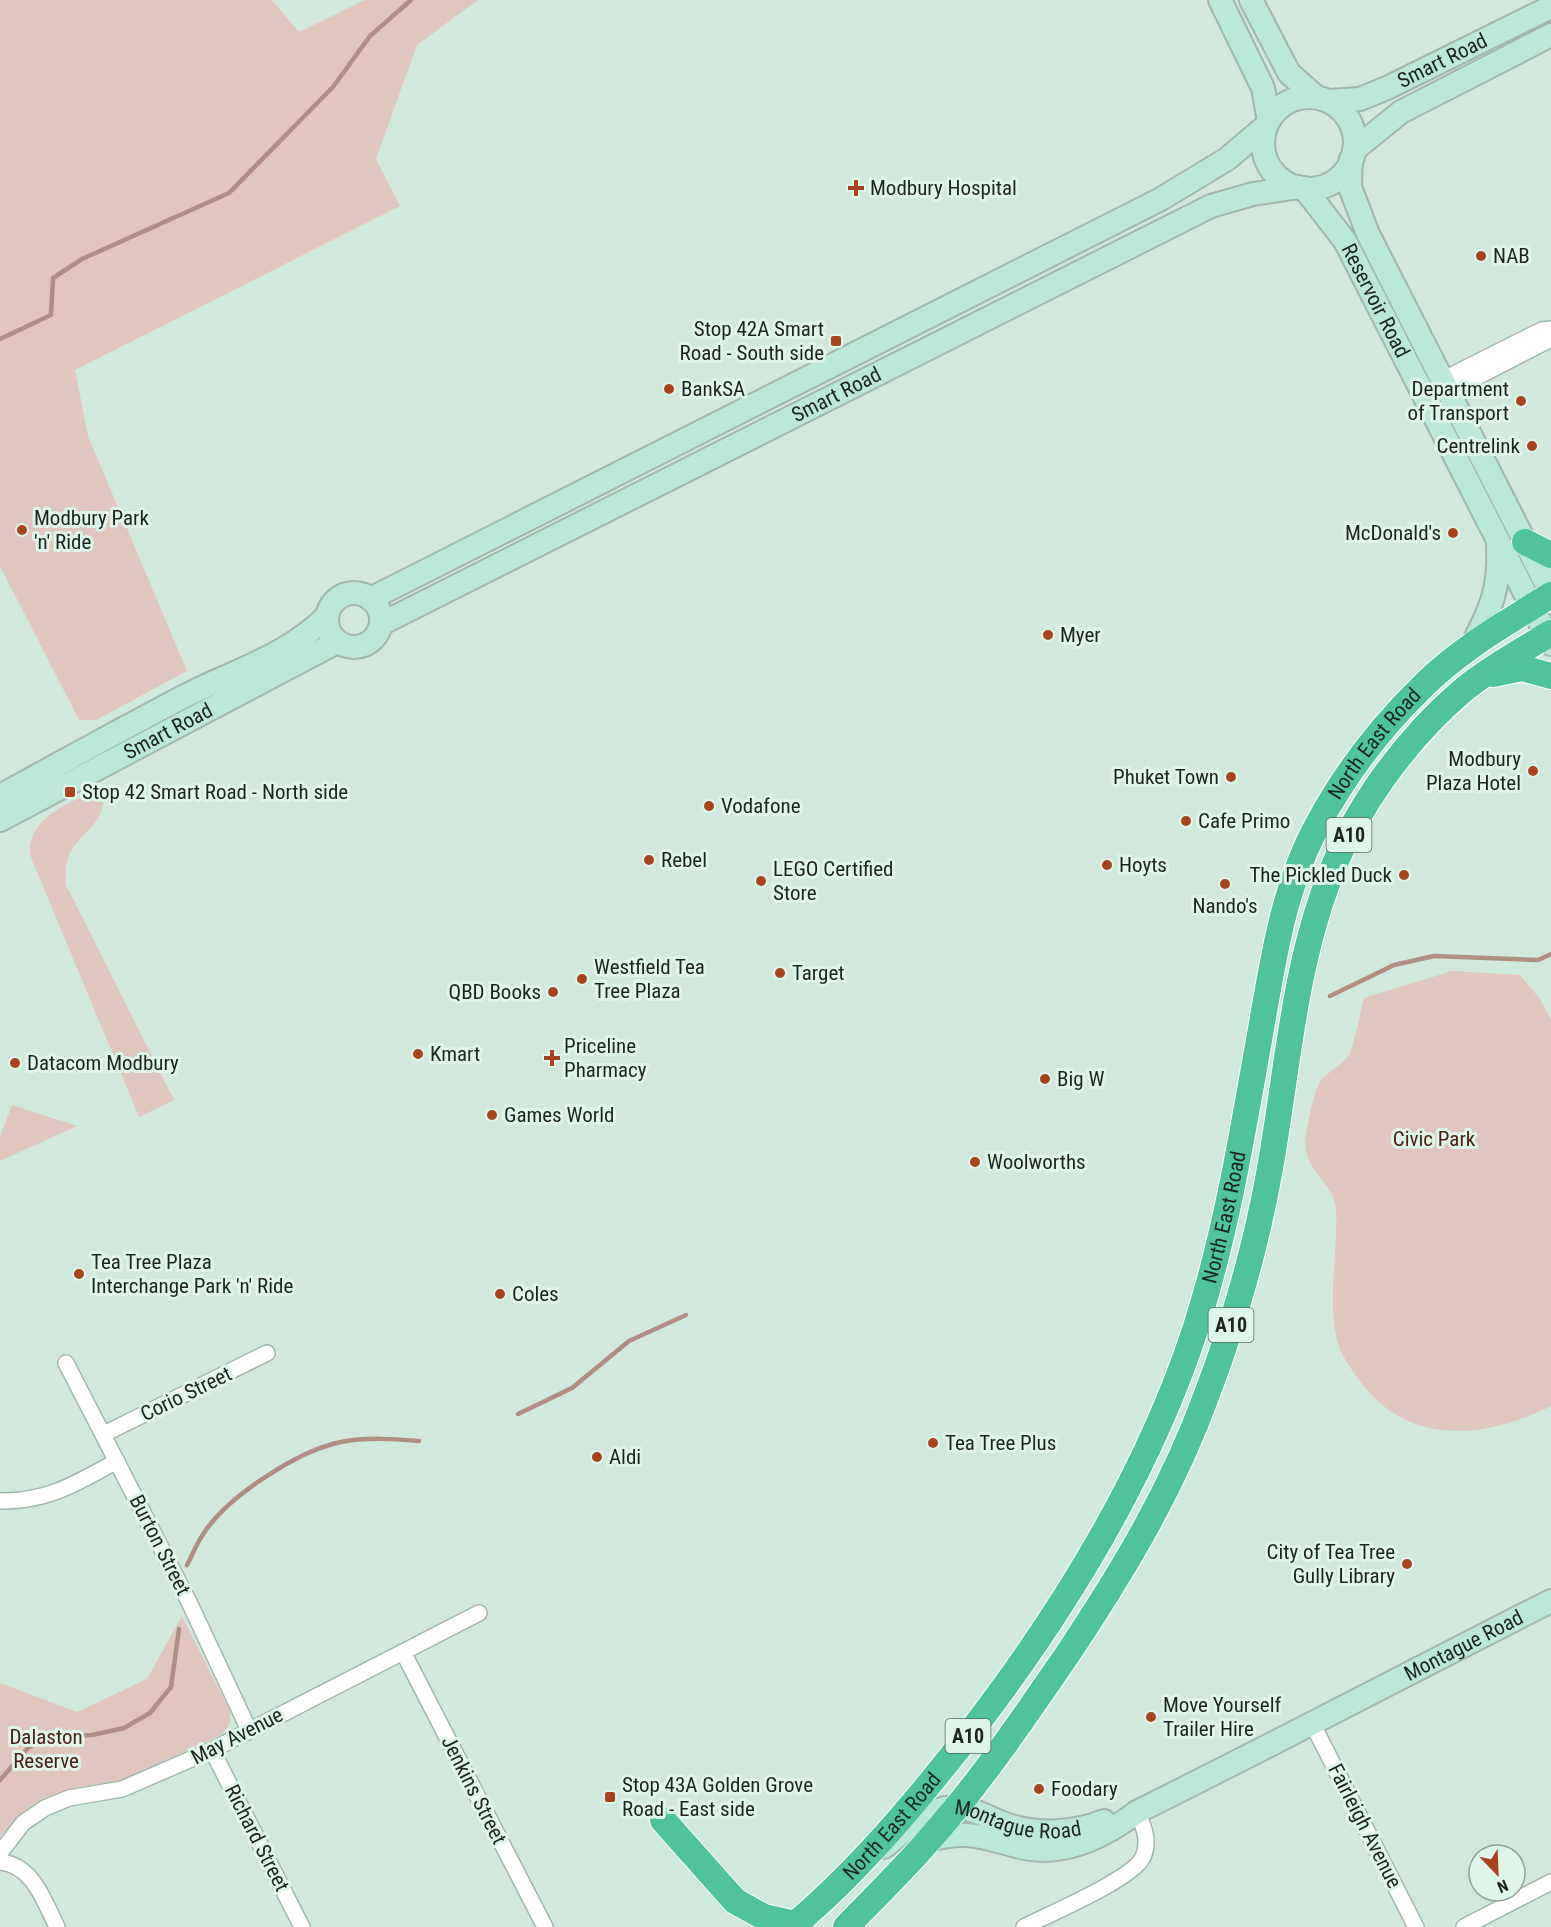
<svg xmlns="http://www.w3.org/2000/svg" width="1551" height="1927" viewBox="0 0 1551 1927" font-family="'Roboto Condensed',sans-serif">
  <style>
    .green { fill: #e0c6be }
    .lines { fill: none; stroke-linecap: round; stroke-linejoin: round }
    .stream { stroke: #b18e83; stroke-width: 4.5 }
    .minor-casing { stroke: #a1b7ac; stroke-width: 18 }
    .secondary-casing { stroke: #a1b7ac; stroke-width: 26 }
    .trunk-casing { stroke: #fff; stroke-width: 28 }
    .minor { stroke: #fff; stroke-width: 15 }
    .secondary { stroke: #bce8da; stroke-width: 22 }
    .trunk { stroke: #4ec39c; stroke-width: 26 }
    .poi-dot { fill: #aa431d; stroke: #def5ea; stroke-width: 2 }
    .labels { text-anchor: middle; stroke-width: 6; stroke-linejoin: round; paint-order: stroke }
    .shield { fill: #def5ea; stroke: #57635d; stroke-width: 1.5 }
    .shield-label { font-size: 20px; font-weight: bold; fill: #1d2521 }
    .street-label { font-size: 21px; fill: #1d2521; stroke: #def5ea }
    .poi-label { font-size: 21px; fill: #1d2521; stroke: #def5ea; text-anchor: start }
    .park-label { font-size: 21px; fill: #4f200f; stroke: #def5ea }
  </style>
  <rect width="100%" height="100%" fill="#d1e8dd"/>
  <!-- green -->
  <g class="green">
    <polygon points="0,0 272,0 299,32 365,0 478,0 417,45 376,159 400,206 75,370 88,436 187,671 96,720 79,720 0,566"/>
    <path d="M 104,786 C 107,831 76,829 67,861 C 65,868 66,878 66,885 L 174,1100 L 139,1117 L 30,855 C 27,815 74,802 104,786 Z"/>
    <path d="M 1452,971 L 1520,975 L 1540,999 L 1551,1019 L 1551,1406 C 1484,1439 1408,1447 1359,1380 C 1350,1368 1339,1352 1336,1336 C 1328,1295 1338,1252 1336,1209 C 1334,1181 1301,1171 1306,1136 C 1308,1123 1314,1088 1322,1079 C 1330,1071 1342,1065 1349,1055 C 1353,1050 1361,1009 1364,998 Z"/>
    <polygon points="12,1105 77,1126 0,1161 0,1137"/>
    <path d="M 182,1616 L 230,1711 C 231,1721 229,1727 222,1734 L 124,1780 L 74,1788 L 44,1798 L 28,1808 L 0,1836 L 0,1683 L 77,1712 L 147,1679 Z"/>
  </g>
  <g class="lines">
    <!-- stream -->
    <g class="stream">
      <polyline points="0,339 51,315 53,278 82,259 229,193 333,87 370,36 411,0"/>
      <polyline points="1330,996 1394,965 1434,956 1538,960 1551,954"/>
      <polyline points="518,1414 572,1388 629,1341 686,1315"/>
      <path d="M 187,1565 C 192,1556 196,1545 202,1536 C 225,1498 297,1451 341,1442 C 367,1437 393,1439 419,1441"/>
      <polyline points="0,1780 28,1748 44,1738 92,1735 124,1728 150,1713 171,1687 179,1629"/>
    </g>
    <defs>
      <g id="minor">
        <polyline points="1442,380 1542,330 1551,329"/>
        <polyline points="1448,392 1549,340 1551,336"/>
        <polyline points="66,1363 189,1602 249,1730"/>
        <polyline points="104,1434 267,1353"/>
        <path d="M 0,1501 C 47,1502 77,1483 117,1461"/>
        <polyline points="403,1652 545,1927"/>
        <polyline points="1313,1725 1416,1927"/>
        <polyline points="212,1750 302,1927"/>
        <polyline points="0,1853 23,1823 45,1808 69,1798 122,1789 212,1750 479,1613"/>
        <path d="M 0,1862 C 33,1865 44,1901 57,1927"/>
        <path d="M 1024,1927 C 1049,1914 1133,1879 1143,1857 C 1150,1841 1144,1827 1137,1812"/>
        <polyline points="1464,1927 1551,1882"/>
      </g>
      <g id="secondary">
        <polyline points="1220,0 1263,88 1269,121"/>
        <polyline points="1251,0 1289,73 1316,97"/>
        <circle cx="1309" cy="143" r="46"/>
        <path id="s1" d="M 1329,101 L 1360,99 L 1387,88 L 1551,7"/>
        <polyline points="1354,150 1401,112 1551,35"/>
        <polyline points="1351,159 1350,187 1368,234 1551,593"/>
        <path id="s2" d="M 1304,188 L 1345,241 L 1551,644"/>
        <circle cx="354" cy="620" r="27"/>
        <polyline points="370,599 1161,199 1227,159 1266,126"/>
        <path id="s3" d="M 381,624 L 1211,206 L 1253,194 L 1299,187"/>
        <path d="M 1472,645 C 1491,609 1500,588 1498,547"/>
        <path d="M 0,796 C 61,763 123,728 185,696 C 235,670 286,657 327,616"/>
        <path id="s4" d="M 0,820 L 337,642"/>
        <path id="s5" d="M 930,1840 C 967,1829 985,1838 1020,1847 C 1063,1858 1104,1837 1137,1812 C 1276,1743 1413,1671 1551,1601"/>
        <path id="s6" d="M 884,1847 C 901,1834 918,1816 938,1810 C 965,1801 984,1817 1008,1825 C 1039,1835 1074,1833 1104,1821"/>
      </g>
      <g id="trunk">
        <polyline points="1525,542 1551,555"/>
        <polyline points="1493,674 1522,668 1551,676"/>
        <polyline points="663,1820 735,1901 764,1917 795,1924"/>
        <path id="s7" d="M 792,1927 C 849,1879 898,1823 944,1766 C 1049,1635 1144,1487 1196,1327 C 1226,1233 1242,1136 1259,1040 C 1272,968 1282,890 1317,826 C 1344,775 1381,727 1422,687 C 1460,649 1506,623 1551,595"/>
        <path d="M 846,1927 C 876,1896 907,1866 935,1833 C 984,1777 1025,1716 1067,1655 C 1123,1571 1172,1490 1207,1394 C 1234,1323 1255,1250 1269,1174 C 1287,1076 1293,970 1330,876 C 1356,807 1406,739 1462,691 C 1489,669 1521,651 1551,633"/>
      </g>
    </defs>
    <!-- minor casing -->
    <use href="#minor" class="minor-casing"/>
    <!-- secondary casing -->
    <use href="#secondary" class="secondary-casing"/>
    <!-- trunk casing -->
    <use href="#trunk" class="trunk-casing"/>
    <!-- minor -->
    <use href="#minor" class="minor"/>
    <!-- secondary -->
    <use href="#secondary" class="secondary"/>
    <!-- trunk -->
    <use href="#trunk" class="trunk"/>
  </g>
  <!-- markers -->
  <g class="poi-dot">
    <path d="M853 179h6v6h6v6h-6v6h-6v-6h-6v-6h6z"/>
    <circle cx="1481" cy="256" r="6"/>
    <rect x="830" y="335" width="12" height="12" rx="3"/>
    <circle cx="669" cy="389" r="6"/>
    <circle cx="1521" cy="401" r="6"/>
    <circle cx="1532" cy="446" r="6"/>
    <circle cx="22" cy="530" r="6"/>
    <circle cx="1453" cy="533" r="6"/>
    <circle cx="1048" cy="635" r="6"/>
    <circle cx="1533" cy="771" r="6"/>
    <circle cx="1231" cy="777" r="6"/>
    <rect x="64" y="786" width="12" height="12" rx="3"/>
    <circle cx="709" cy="806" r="6"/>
    <circle cx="1186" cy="821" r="6"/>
    <circle cx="649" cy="860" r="6"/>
    <circle cx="1107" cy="865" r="6"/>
    <circle cx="1404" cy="875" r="6"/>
    <circle cx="761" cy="881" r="6"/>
    <circle cx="1225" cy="884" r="6"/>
    <circle cx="780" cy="973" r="6"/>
    <circle cx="582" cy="979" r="6"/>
    <circle cx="553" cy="992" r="6"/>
    <circle cx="418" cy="1054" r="6"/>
    <path d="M549 1049h6v6h6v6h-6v6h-6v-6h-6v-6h6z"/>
    <circle cx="15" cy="1063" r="6"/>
    <circle cx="1045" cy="1079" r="6"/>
    <circle cx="492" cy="1115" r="6"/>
    <circle cx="975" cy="1162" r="6"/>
    <circle cx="79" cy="1274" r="6"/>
    <circle cx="500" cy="1294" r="6"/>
    <circle cx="933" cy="1443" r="6"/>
    <circle cx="597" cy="1457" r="6"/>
    <circle cx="1407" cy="1564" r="6"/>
    <circle cx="1151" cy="1717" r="6"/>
    <circle cx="1039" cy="1789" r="6"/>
    <rect x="604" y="1791" width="12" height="12" rx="3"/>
  </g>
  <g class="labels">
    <!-- shield labels -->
    <g class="shield">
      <rect x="1326.5" y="818" width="45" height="34" rx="4.5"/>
      <rect x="1208.5" y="1308" width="45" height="34" rx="4.5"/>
      <rect x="945.5" y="1719" width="45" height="34" rx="4.5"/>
    </g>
    <g class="shield-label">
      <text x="1349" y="842">A10</text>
      <text x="1231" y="1332">A10</text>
      <text x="968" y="1743">A10</text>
    </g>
    <!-- street labels -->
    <g class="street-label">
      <text dy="7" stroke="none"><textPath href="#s1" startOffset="122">Smart Road</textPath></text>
      <text dy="7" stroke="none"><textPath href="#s2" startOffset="134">Reservoir Road</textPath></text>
      <text dy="7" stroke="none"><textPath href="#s3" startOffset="510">Smart Road</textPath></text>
      <text dy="7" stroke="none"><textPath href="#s4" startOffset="190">Smart Road</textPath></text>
      <text dy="7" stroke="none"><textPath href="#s7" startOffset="1348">North East Road</textPath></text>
      <text dy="7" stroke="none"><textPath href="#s7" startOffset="844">North East Road</textPath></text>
      <text transform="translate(186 1394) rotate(-26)" y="7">Corio Street</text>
      <text transform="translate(160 1545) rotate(63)" y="7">Burton Street</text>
      <text dy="7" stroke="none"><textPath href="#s5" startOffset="585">Montague Road</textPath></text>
      <text transform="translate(237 1736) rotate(-27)" y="7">May Avenue</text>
      <text transform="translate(474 1790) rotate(63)" y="7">Jenkins Street</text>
      <text dy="7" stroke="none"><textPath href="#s6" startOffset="148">Montague Road</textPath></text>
      <text dy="7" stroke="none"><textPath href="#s7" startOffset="142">North East Road</textPath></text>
      <text transform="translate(1365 1826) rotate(63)" y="7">Fairleigh Avenue</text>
      <text transform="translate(257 1838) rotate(63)" y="7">Richard Street</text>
    </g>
    <!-- poi labels -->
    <g class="poi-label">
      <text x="870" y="195">Modbury Hospital</text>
      <text x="1493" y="263">NAB</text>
      <text x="824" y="336" text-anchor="end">Stop 42A Smart<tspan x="824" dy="24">Road - South side</tspan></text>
      <text x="681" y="396">BankSA</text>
      <text x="1509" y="396" text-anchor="end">Department<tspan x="1509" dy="24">of Transport</tspan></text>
      <text x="1520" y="453" text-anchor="end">Centrelink</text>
      <text x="34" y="525">Modbury Park<tspan x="34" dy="24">'n' Ride</tspan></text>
      <text x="1441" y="540" text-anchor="end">McDonald's</text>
      <text x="1060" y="642">Myer</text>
      <text x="1521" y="766" text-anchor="end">Modbury<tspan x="1521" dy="24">Plaza Hotel</tspan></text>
      <text x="1219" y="784" text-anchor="end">Phuket Town</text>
      <text x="82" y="799">Stop 42 Smart Road - North side</text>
      <text x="721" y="813">Vodafone</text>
      <text x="1198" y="828">Cafe Primo</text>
      <text x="661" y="867">Rebel</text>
      <text x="1119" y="872">Hoyts</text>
      <text x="773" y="876">LEGO Certified<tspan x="773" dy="24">Store</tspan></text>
      <text x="1392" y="882" text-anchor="end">The Pickled Duck</text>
      <text x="1225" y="913" text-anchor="middle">Nando's</text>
      <text x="594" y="974">Westfield Tea<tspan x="594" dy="24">Tree Plaza</tspan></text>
      <text x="792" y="980">Target</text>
      <text x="541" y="999" text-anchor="end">QBD Books</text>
      <text x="564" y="1053">Priceline<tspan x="564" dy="24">Pharmacy</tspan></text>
      <text x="430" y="1061">Kmart</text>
      <text x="27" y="1070">Datacom Modbury</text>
      <text x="1057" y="1086">Big W</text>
      <text x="504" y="1122">Games World</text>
      <text x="987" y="1169">Woolworths</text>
      <text x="91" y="1269">Tea Tree Plaza<tspan x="91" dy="24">Interchange Park 'n' Ride</tspan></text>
      <text x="512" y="1301">Coles</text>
      <text x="945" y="1450">Tea Tree Plus</text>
      <text x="609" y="1464">Aldi</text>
      <text x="1395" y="1559" text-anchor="end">City of Tea Tree<tspan x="1395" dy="24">Gully Library</tspan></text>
      <text x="1163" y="1712">Move Yourself<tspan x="1163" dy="24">Trailer Hire</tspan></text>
      <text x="622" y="1792">Stop 43A Golden Grove<tspan x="622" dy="24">Road - East side</tspan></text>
      <text x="1051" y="1796">Foodary</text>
    </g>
    <!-- park labels -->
    <g class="park-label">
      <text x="1434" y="1146">Civic Park</text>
      <text x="46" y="1744">Dalaston<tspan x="46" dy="24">Reserve</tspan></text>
    </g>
  </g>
  <!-- north arrow -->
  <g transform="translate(1497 1873) rotate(157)"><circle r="28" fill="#def5ea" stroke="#91a29a" stroke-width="1.5"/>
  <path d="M0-4.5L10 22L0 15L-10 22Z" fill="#aa431d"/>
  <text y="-9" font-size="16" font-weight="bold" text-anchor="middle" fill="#1d2521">N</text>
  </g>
</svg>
